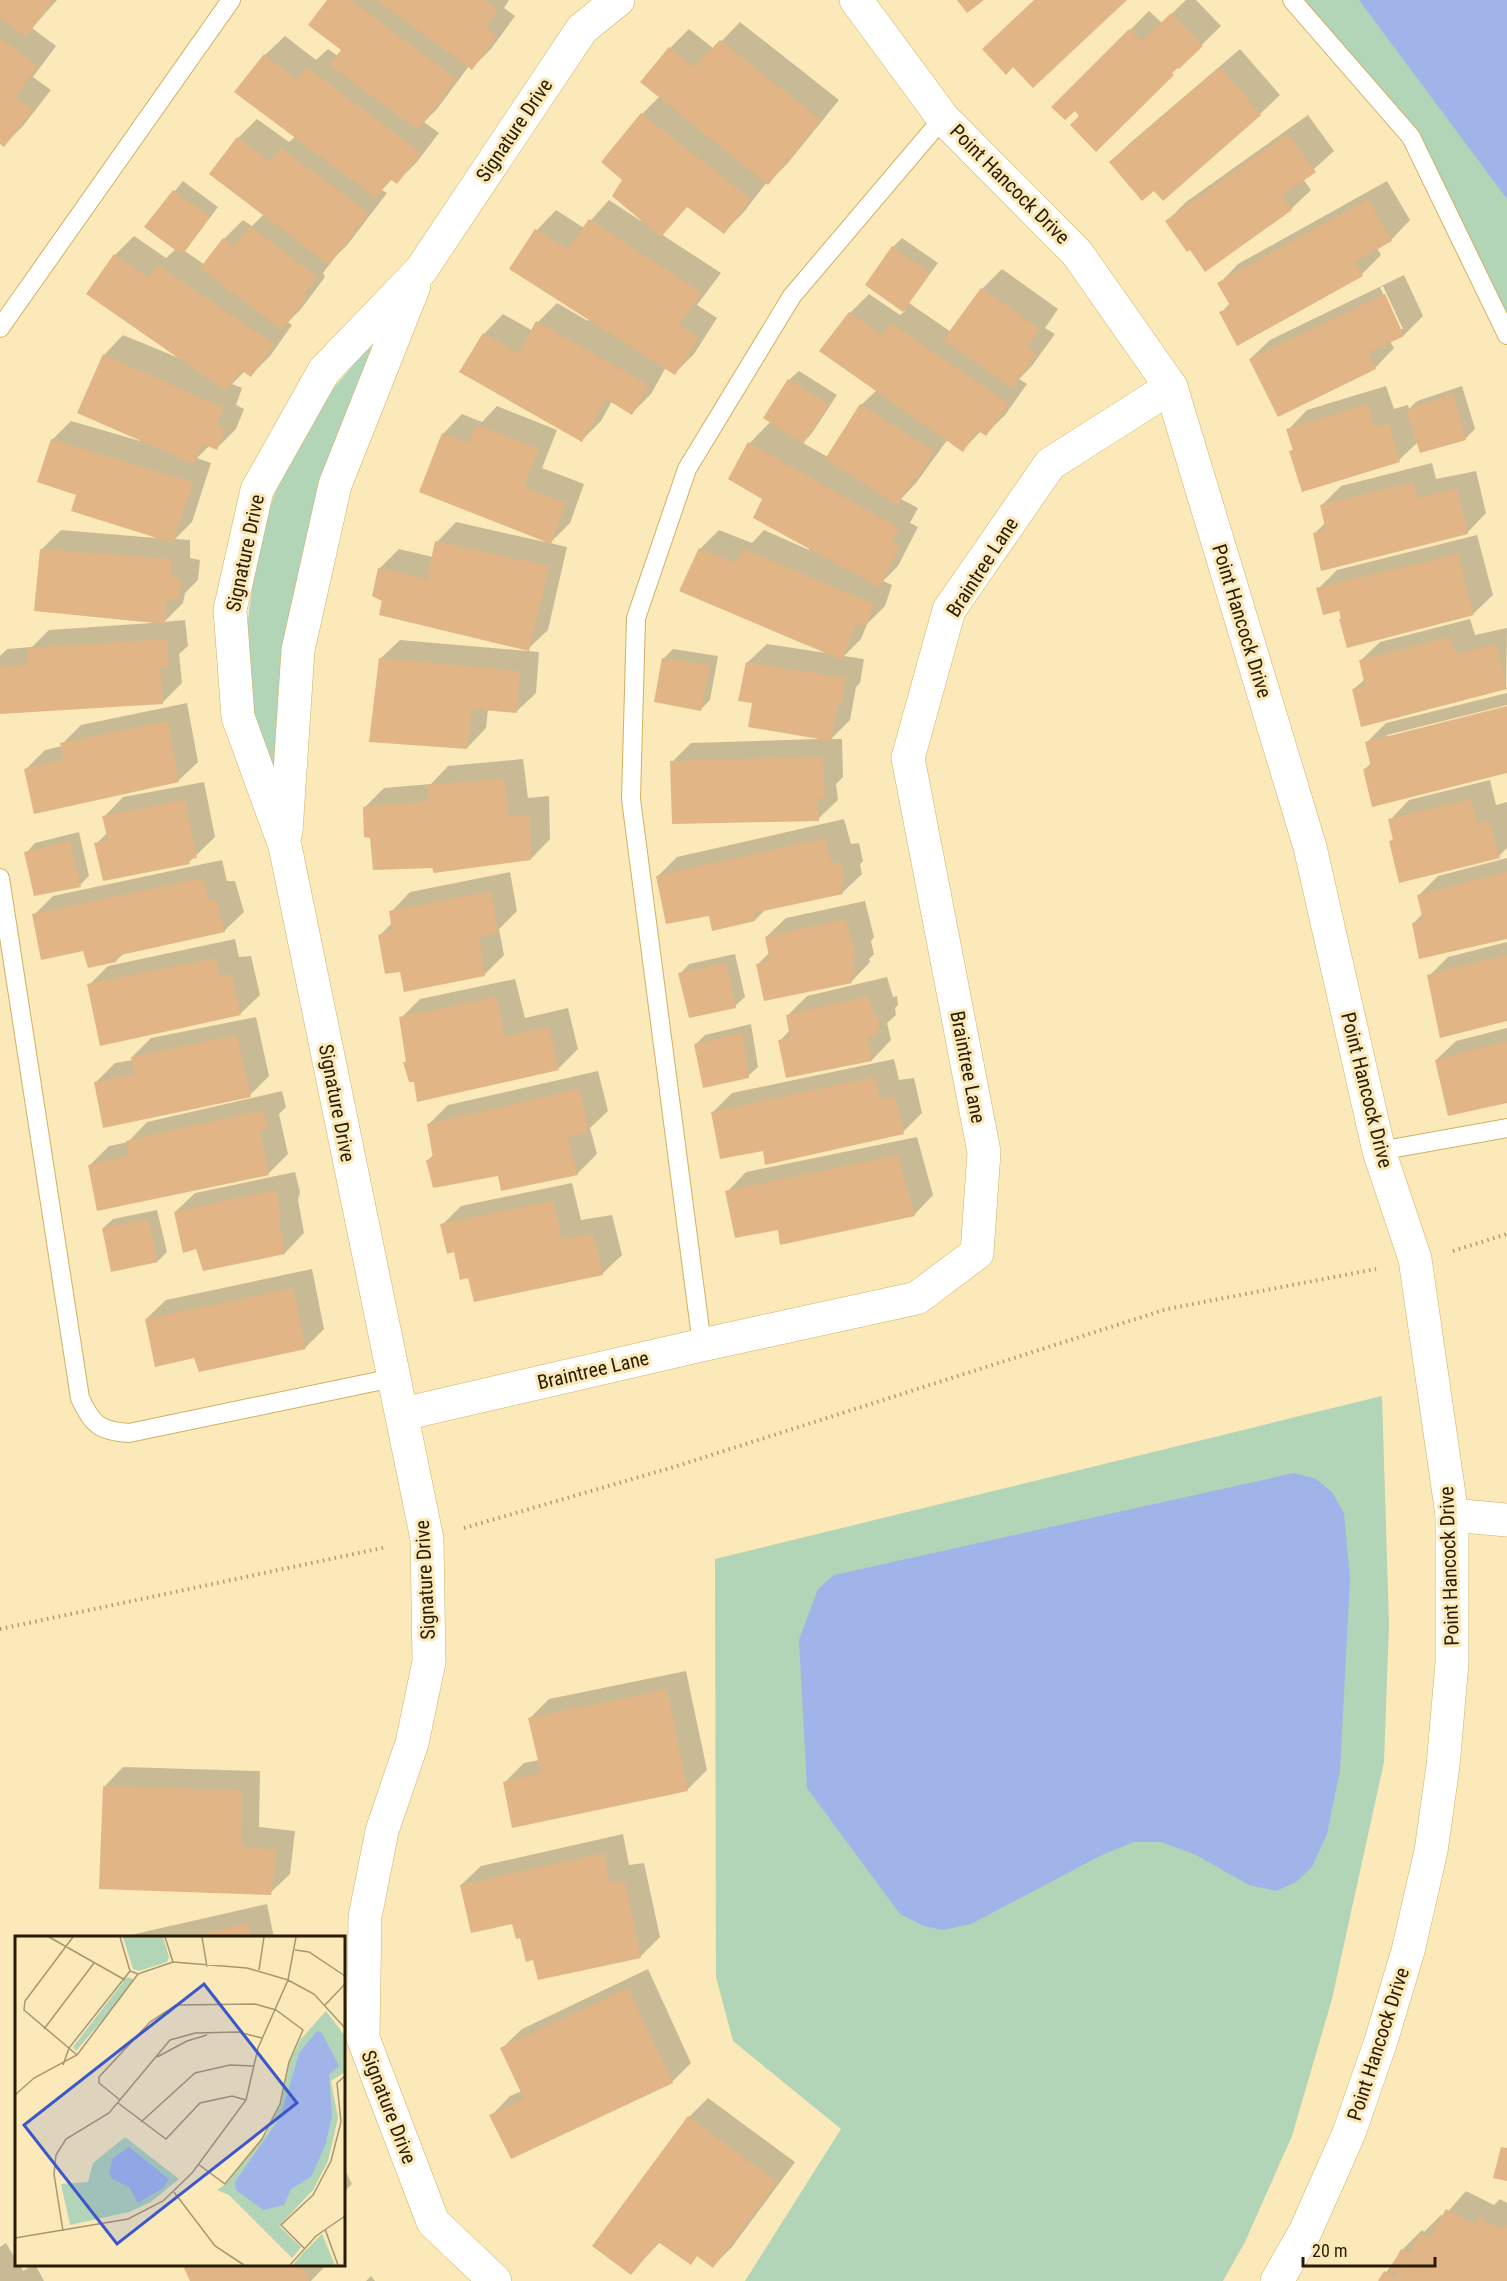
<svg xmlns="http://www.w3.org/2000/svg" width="1507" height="2281" viewBox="0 0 1507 2281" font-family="'Roboto Condensed',sans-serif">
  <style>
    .green { fill: #b2d4b7 }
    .water { fill: #a0b4e9 }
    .shadow { fill: #0003; fill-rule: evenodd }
    .building { fill: #e1b586 }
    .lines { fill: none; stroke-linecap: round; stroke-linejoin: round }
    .lane-casing { stroke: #d0b161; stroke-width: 20 }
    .street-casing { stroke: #d0b161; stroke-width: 34 }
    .path { stroke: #ac9d75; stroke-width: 4; stroke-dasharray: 1.5 4.5; stroke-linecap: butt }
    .lane { stroke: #fff; stroke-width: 18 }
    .street { stroke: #fff; stroke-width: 33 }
    .labels { text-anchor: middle; stroke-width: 6; stroke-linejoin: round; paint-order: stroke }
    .street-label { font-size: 20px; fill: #281c00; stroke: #fbe9ba }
    .inset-road { fill: none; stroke: #a79770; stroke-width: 1.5 }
    .view { fill: #3c57c9; fill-opacity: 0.15; stroke: #3c57c9; stroke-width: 3 }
    .inset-edge { fill: none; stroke: #281c00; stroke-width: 3 }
  </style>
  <rect width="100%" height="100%" fill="#fbe9ba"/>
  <!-- green -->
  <g class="green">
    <polygon points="1300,0 1507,0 1507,328 1414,137"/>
    <polygon points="370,348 374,351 289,678 270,790 248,683 247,629 254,572 269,510 277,488 332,390 367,349"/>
    <polygon points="1382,1396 1389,1624 1384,1762 1332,1999 1292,2136 1245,2242 1223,2281 745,2281 841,2129 733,2041 716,1977 715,1559"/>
  </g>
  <!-- water -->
  <g class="water">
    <polygon points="1359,0 1507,0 1507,199"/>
    <polygon points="1294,1473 1316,1479 1332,1492 1344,1513 1350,1579 1340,1770 1327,1834 1312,1867 1296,1882 1276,1891 1249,1885 1196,1855 1161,1842 1134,1842 1102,1855 971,1924 943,1930 924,1926 900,1914 807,1788 799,1640 818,1589 834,1575"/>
  </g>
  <!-- shadow -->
  <g class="shadow">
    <polygon points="0,0 57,0 32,28 56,46 33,77 51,90 23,126 4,145 0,142"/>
    <polygon points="329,0 509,0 504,8 515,16 491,49 472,68 469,66 437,109 424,122 439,133 416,163 397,182 392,179 382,190 387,193 348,244 336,256 323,273 325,277 301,309 288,322 292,325 270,356 251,375 245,371 232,384 242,388 236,405 244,409 236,429 217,448 210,445 197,458 211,463 192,522 175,539 190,540 190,558 200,560 198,580 185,593 183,603 164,622 185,620 188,646 179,654 182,683 162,703 0,713 0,656 7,649 32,647 49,630 152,623 42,549 61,530 156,538 78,494 52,440 71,421 140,441 104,355 123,335 186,361 115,255 134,236 166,258 176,249 146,226 183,181 218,207 185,251 205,265 224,239 243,220 252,226 264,214 238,138 257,119 289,142 296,136 265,55 285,36 316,60 328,49 338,56 343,50"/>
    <polygon points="1186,0 1196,0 1221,26 1179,67 1178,66 1081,116 1076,109 1053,107 1149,11 1162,23"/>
    <polygon points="740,22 839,100 787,164 768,183 767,182 743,213 724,232 688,206 661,234 721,273 697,305 717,318 694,354 675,373 666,367 651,394 632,413 612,401 601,421 582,440 484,334 503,314 533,331 538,322 557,303 588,321 590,318 512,269 537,230 556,210 584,228 609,200 641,221 642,219 624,180 603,161 642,114 660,96 670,48 689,29 714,49"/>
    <polygon points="1240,49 1280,95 1260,114 1163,199 1154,189 1111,162 1130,143"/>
    <polygon points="1308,115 1334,151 1303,179 1311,190 1291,209 1206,270 1191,248 1167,221 1186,202"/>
    <polygon points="1387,181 1410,220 1391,240 1377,248 1381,255 1362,274 1221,313 1230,303 1219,284 1238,264"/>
    <polygon points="902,238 938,263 909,303 951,332 982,289 1002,269 1058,309 1045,328 1055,334 1031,367 1019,379 1027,384 1005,415 986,434 981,431 963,450 948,439 916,483 901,499 918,508 910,523 918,527 898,566 883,581 892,585 885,606 867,624 861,639 844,656 864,659 860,683 856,687 850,720 831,739 842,739 843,777 836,784 838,800 818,819 672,762 691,743 819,739 754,702 747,663 767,644 826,653 700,549 719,530 752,543 764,530 809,550 810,548 764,499 730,478 750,443 771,421 789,380 799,371 837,395 812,433 803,443 828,457 861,405 877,390 850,313 869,294 900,315 905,311 867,285 893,247"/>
    <path d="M 1404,275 L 1423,316 L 1404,335 L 1390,341 L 1394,348 L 1375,368 L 1250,359 L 1270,340 ZM 1383,286 L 1403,329 L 1399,329 L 1380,287 Z"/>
    <polygon points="1386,386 1394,409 1408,405 1409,409 1417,401 1462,386 1475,429 1465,439 1418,442 1399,460 1291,451 1294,448 1288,430 1307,410"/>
    <polygon points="497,406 557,430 542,468 584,484 570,523 550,543 567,547 548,630 528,649 384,600 379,569 399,549 433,557 437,542 456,522 545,542 545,540 443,434 462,414 482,422"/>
    <polygon points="1432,463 1436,479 1476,471 1486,513 1467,533 1314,534 1325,523 1321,506 1341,486"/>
    <polygon points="1477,535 1493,595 1473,614 1343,618 1340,609 1318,589 1337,570"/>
    <polygon points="1470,619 1475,635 1507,628 1506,688 1354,689 1365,679 1360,661 1380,642"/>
    <polygon points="400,640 539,652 536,693 516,712 488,709 486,728 467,748 380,659"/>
    <polygon points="673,649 718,656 710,700 701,709 655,701 664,658"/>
    <polygon points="1507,693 1507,705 1387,735 1387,738 1507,708 1507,771 1364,770 1371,763 1367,742 1386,723"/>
    <polygon points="187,703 198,762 178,781 26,769 45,750 62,746 62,744 81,725"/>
    <polygon points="523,759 528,798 549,796 550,839 531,859 433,867 371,837 365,807 384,788 431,784 448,766"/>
    <polygon points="1490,780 1496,805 1507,802 1507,848 1499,856 1391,841 1394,838 1390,820 1409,800"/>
    <polygon points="204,782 215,837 189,862 96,844 108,832 104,817 123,797"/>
    <polygon points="844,819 851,844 859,843 863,861 860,864 862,874 842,893 765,910 755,920 710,914 658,876 677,857"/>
    <polygon points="79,832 89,876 80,885 26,853 35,843"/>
    <polygon points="1507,858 1507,937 1413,924 1423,913 1419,895 1438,876"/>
    <polygon points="222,860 227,881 235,881 244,912 224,931 124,953 116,961 84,949 34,915 53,896"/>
    <polygon points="510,872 517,911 499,929 504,955 485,974 402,970 380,935 392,923 391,912 410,892"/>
    <polygon points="865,901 874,937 871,941 874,954 869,959 870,962 851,982 758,964 769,953 766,937 786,918"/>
    <polygon points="235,939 239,957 251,956 260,995 240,1014 89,985 108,966"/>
    <polygon points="1507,942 1507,1020 1429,976 1448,957"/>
    <polygon points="735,954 745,997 735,1006 680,974 689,964"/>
    <polygon points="887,977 893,997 897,996 898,1005 895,1008 896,1015 887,1023 891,1040 872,1060 780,1041 790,1030 788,1015 807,996"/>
    <polygon points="515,979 525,1018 568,1008 578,1049 559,1068 418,1100 416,1080 405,1063 407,1060 401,1018 420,999"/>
    <polygon points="256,1017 269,1076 250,1095 96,1082 115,1063 133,1060 132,1057 151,1038"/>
    <polygon points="751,1024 758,1067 748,1076 696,1044 705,1035"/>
    <polygon points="1507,1028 1507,1101 1436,1060 1456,1041"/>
    <polygon points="894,1059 899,1080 914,1078 922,1113 903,1132 764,1149 713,1112 732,1093"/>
    <polygon points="598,1071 608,1111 590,1128 597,1154 578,1173 502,1189 499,1174 428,1160 434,1154 428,1125 448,1105"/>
    <polygon points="282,1091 286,1107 279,1114 288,1154 268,1174 89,1166 109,1146 128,1142 147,1122"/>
    <polygon points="917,1137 933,1195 914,1215 779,1228 727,1192 746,1172"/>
    <polygon points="295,1172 300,1192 298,1200 304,1233 285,1253 197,1248 175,1212 195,1193"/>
    <polygon points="572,1183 581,1220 612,1215 622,1255 602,1274 469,1276 442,1225 461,1206"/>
    <polygon points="157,1210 167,1252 158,1261 103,1228 113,1219"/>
    <polygon points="312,1269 324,1329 305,1348 195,1356 146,1319 166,1300"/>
    <polygon points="686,1671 707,1770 687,1790 504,1783 524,1763 539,1760 529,1719 549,1699"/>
    <polygon points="123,1767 260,1771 259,1827 295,1831 290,1874 270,1893 104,1787"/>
    <polygon points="623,1834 629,1865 644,1863 660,1937 641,1956 535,1959 514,1923 461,1885 481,1866"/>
    <polygon points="267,1904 274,1938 125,1938 126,1936"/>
    <polygon points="648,1969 691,2063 672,2082 491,2116 510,2096 522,2091 502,2048 522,2029"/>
    <polygon points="708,2098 795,2162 732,2247 713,2266 698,2255 690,2263 660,2242 631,2273 689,2117"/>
    <polygon points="344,2168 352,2184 344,2192"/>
    <polygon points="1466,2191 1494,2205 1500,2199 1507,2203 1507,2281 1380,2281 1402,2250 1422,2230 1424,2232 1441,2215 1444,2216"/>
    <polygon points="6,2243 16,2260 16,2264 19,2264 23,2271 35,2264 44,2281 0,2281 0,2247"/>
    <polygon points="184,2264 327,2264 311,2281 192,2281"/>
    <polygon points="371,2276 375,2281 366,2281"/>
  </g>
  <!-- building -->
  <g class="building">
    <polygon points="0,0 53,0 26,37 0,17"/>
    <polygon points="327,0 351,0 456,79 418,130 330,65 341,50 308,25"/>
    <polygon points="377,0 485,0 498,10 486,27 497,36 472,70"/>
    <polygon points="957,0 984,0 967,13"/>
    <polygon points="1034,0 1127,0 1033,88 1013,67 1006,75 982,49"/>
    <polygon points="1171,13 1203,46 1179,69 1178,68 1172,73 1174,75 1096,152 1070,125 1079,116 1075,111 1065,120 1051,107 1129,29 1142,41"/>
    <polygon points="0,38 38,66 15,97 33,110 4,147 0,144"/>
    <polygon points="720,40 821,120 768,185 640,82 669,47 694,67"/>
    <polygon points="264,54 297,80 307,67 421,153 397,184 390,179 376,198 234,92"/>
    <polygon points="1220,67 1261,115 1163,201 1154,191 1142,201 1109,162"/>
    <polygon points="641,113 751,199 724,234 687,207 661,237 612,196 622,180 601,162"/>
    <polygon points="1288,133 1316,172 1282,196 1292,210 1205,272 1190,250 1187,252 1165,221"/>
    <polygon points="237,137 270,162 281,148 369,213 329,265 209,174"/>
    <polygon points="173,190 210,217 182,255 144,227"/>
    <polygon points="1368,199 1392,241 1355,262 1363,276 1237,346 1219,312 1231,307 1217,283"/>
    <polygon points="589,219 702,293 679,325 699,338 675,375 509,269 535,229 568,249"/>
    <polygon points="250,226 317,277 305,294 307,297 282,330 200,268 223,238 234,246"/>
    <polygon points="892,246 930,273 903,312 865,285"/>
    <polygon points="114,254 148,278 158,265 274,344 251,377 241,370 226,391 86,294"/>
    <polygon points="981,288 1040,329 1027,347 1037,353 1012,388 943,340"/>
    <polygon points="1385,294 1404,336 1368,353 1376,369 1278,417 1249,359"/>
    <polygon points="849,312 881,335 891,323 1009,404 986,436 977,430 963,452 819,351"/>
    <polygon points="536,321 649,385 632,415 606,399 582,442 459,372 483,333 519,353"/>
    <polygon points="103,354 224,408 217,424 226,429 217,450 203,444 194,464 77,413"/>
    <polygon points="788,379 829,404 803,444 763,418"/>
    <polygon points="1453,394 1466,440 1420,453 1406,410"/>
    <polygon points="860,404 934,451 917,479 914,478 897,505 825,459"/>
    <polygon points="1367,404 1375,427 1389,423 1400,462 1302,492 1289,451 1293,450 1286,429"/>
    <polygon points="477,425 539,449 524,487 566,503 551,544 419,492 442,433 468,443"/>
    <polygon points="51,439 193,482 173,543 71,511 76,495 37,482"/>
    <polygon points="748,442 899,528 892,542 900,547 879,587 753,518 762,499 728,479"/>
    <polygon points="1413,482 1417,498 1457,489 1468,534 1321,571 1313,533 1326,531 1320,505"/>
    <polygon points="435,541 549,566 529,651 379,615 382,601 372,596 378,568 427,579"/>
    <polygon points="699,548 736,563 744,549 874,604 866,627 856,624 842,660 679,591"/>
    <polygon points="40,549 171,559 171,577 181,579 179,600 167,599 165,624 34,611"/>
    <polygon points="1458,554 1474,615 1347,648 1339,619 1341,619 1339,611 1323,615 1316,588"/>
    <polygon points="1451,637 1456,654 1496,644 1507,689 1361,727 1352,689 1365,686 1359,660"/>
    <polygon points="167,639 169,667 160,668 163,704 0,714 0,667 28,664 28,648"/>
    <polygon points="379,658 520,671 517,713 472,709 467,749 369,742"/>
    <polygon points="662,658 710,665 701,711 654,702"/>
    <polygon points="746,662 846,678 841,704 838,704 831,741 748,727 752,703 738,701"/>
    <polygon points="1507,706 1507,773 1372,807 1363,769 1371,767 1365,742"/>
    <polygon points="168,721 179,782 34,814 24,769 63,759 60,743"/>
    <polygon points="823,757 825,798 817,799 819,821 672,824 670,761"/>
    <polygon points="504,778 509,816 530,815 531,860 434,873 432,868 373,870 370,838 364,837 363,807 428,801 427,785"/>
    <polygon points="1471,799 1477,824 1489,820 1500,858 1399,883 1389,841 1393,840 1388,819"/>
    <polygon points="185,800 197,858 188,859 190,864 103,881 94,843 108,840 102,816"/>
    <polygon points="825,838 832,863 840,862 845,881 841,883 843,894 754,913 755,921 712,931 709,916 666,924 656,876"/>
    <polygon points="70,841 81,887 34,896 24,852"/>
    <polygon points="1507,872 1507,939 1419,959 1412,923 1423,920 1417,895"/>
    <polygon points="203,878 208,900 216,899 225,932 116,956 116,962 88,968 83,951 41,960 32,914"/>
    <polygon points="491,891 498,932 479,937 485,976 404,992 400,972 385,974 378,935 392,931 389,911"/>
    <polygon points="846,919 856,958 852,959 856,974 850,976 852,983 764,1001 756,964 770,961 765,937"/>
    <polygon points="1507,955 1507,1021 1440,1038 1427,975"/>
    <polygon points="216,958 220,976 232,974 241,1015 100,1046 87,984"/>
    <polygon points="726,963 736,1008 689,1018 678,973"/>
    <polygon points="868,996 874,1015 878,1015 880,1026 876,1027 878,1035 868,1038 872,1061 786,1078 778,1040 790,1038 786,1015"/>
    <polygon points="496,997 505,1037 549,1026 559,1070 417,1102 414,1082 409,1082 403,1062 406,1062 399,1017"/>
    <polygon points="742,1033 749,1078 703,1088 694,1044"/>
    <polygon points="237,1035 251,1097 103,1128 94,1082 134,1074 131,1057"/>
    <polygon points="1507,1041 1507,1103 1448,1116 1435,1060"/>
    <polygon points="875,1077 880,1099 895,1096 904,1134 765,1165 763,1151 720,1159 711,1112"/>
    <polygon points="579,1089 589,1131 568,1137 578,1175 501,1191 498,1176 433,1188 426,1160 433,1158 427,1124"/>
    <polygon points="263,1110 268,1128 260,1130 269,1175 97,1211 88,1165 129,1156 126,1141"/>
    <polygon points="898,1155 915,1216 780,1245 778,1230 735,1238 725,1191"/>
    <polygon points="276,1190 281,1212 279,1221 285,1254 203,1271 196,1249 183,1253 174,1212"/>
    <polygon points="553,1201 562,1239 593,1234 603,1275 474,1302 468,1278 460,1280 454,1252 447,1254 440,1224"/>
    <polygon points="148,1219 158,1262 111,1272 102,1228"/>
    <polygon points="293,1288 306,1349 199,1372 194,1358 155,1367 145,1319"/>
    <polygon points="667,1689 688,1791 512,1828 503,1782 541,1773 528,1718"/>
    <polygon points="103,1786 242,1790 241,1846 277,1850 271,1895 99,1889"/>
    <polygon points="604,1853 610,1883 625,1882 641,1958 538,1980 533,1960 526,1962 520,1938 516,1939 512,1924 471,1933 460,1885"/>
    <polygon points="248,1923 251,1938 188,1938 188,1937"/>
    <polygon points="628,1988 673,2083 511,2159 489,2115 524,2099 500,2048"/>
    <polygon points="688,2116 777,2182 713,2268 697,2256 691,2265 658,2242 631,2275 592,2246"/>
    <polygon points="1501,2147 1507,2148 1507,2181 1493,2178"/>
    <polygon points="1446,2209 1475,2224 1479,2217 1503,2230 1507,2224 1507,2281 1378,2281 1384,2271 1397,2277 1398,2274 1390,2270 1401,2249 1410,2253 1420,2234 1430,2238"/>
    <polygon points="182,2264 302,2264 310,2281 190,2281"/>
  </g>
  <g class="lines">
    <defs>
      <g id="lane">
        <polyline points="1292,0 1411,137 1507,335"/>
        <polyline points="0,328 231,0"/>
        <path d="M 0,878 L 80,1398 C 92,1425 100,1431 129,1433 L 393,1378"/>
        <polyline points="1379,1151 1507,1128"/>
        <polyline points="702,1345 631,799 636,618 687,469 792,296 943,118"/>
      </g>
      <g id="street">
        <polyline points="856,0 943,118 1077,253 1171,387 1310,847 1379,1151 1415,1259 1452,1515 1452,1663 1443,1766 1431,1851 1408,1951 1381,2041 1349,2133 1306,2230 1277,2281"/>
        <polyline points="286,832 298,650 335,485 414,286"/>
        <polyline points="403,1414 702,1345 917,1298 977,1253 984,1152 908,758 949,610 1050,464 1171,387"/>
        <polyline points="1452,1515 1507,1520"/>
        <polyline points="495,2281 433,2222 363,2038 365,1917 382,1831 412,1743 429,1662 427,1539 285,846 238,717 230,610 257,490 324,371 421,270 582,29 618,0"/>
      </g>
    </defs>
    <!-- lane casing -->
    <use href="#lane" class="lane-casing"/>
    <!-- street casing -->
    <use href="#street" class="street-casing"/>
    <!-- path -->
    <g class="path">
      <polyline points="1453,1251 1507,1234"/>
      <polyline points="464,1528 677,1466 1167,1309 1376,1269"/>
      <polyline points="0,1629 387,1547"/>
    </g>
    <!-- lane -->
    <use href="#lane" class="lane"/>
    <!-- street -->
    <use href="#street" class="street"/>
  </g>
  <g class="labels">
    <!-- street labels -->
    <g class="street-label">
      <text transform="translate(514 130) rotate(-56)" y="7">Signature Drive</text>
      <text transform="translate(1010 184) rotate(45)" y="7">Point Hancock Drive</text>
      <text transform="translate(245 553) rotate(-78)" y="7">Signature Drive</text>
      <text transform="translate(982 567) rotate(-57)" y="7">Braintree Lane</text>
      <text transform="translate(1242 621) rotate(73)" y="7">Point Hancock Drive</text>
      <text transform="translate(968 1067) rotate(79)" y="7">Braintree Lane</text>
      <text transform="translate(1367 1090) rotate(76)" y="7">Point Hancock Drive</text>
      <text transform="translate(337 1103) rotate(79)" y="7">Signature Drive</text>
      <text transform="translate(593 1370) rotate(-13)" y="7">Braintree Lane</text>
      <text transform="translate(1449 1566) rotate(-92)" y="7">Point Hancock Drive</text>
      <text transform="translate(425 1580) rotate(-93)" y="7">Signature Drive</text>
      <text transform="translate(1378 2044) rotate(-72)" y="7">Point Hancock Drive</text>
      <text transform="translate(389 2107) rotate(69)" y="7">Signature Drive</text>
    </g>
  </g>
  <!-- overview -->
  <g transform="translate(15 1936)">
    <rect width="330" height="330" fill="#fbe9ba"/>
    <path d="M 148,1 L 154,21 L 152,26 L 124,35 L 118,33 L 108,1 ZM 112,41 L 118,43 L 106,62 L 61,115 L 58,111 ZM 311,75 L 330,100 L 330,136 L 316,145 L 323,182 L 313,225 L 298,254 L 264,290 L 286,311 L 277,322 L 214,259 L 202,254 L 212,247 L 251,198 L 266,168 L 275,125 L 286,103 ZM 110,201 L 164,243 L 136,266 L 114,276 L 55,289 L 46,248 L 73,246 L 78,227 ZM 307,298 L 320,329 L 278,329 L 288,317 Z" fill="#b2d4b7"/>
    <path d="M 302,95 L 307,97 L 324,130 L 314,139 L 317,180 L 310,210 L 296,241 L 276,253 L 269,269 L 248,274 L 221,254 L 220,246 L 266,180 L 284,117 ZM 114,211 L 154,243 L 148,252 L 123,267 L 114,251 L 97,243 L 94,237 L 98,222 Z" fill="#a0b4e9"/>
    <path class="inset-road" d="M 34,1 L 110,44M 58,1 L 10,65 L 9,74 L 62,119M 105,1 L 115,35 L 123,38 L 158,26 L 150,1M 187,1 L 192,31M 280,14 L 294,16 L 330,40M 158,26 L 232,32 L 273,44 L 299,58 L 330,92M 244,34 L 249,1M 310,69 L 330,48M 29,93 L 79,27M 142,121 L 172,105 L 192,99M 48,129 L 54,112 L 115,35M 0,159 L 19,142 L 62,119 L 123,38M 105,164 L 84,147 L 84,141 L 135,86 L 161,69 L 240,68 L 261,74 L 288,94 L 274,126 L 265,168 L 247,203 L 210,248 L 183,228M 103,167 L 151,203 L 185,167 L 217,160 L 231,164M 126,186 L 180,137 L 215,129 L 238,130M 159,256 L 200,310 L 229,329M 310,293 L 323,329M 48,295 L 39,238 L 41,219 L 51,203 L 94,177 L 155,104 L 180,97 L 223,96 L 247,102M 0,302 L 113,283 L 148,265 L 177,237 L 231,164 L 243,112 L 273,44 L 281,1M 289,312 L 266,289 L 298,259 L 316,225 L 326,186 L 322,147 L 330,140M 275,329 L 301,300 L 330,280"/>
    <path class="view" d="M 189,48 L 282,167 L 102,308 L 9,189 Z"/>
    <rect width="330" height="330" class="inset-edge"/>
  </g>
  <!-- scale -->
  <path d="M1303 2257v9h132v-9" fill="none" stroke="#281c00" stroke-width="3"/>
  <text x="1312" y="2257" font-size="18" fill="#281c00" stroke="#fbe9ba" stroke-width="4.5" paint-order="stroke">20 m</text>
</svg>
